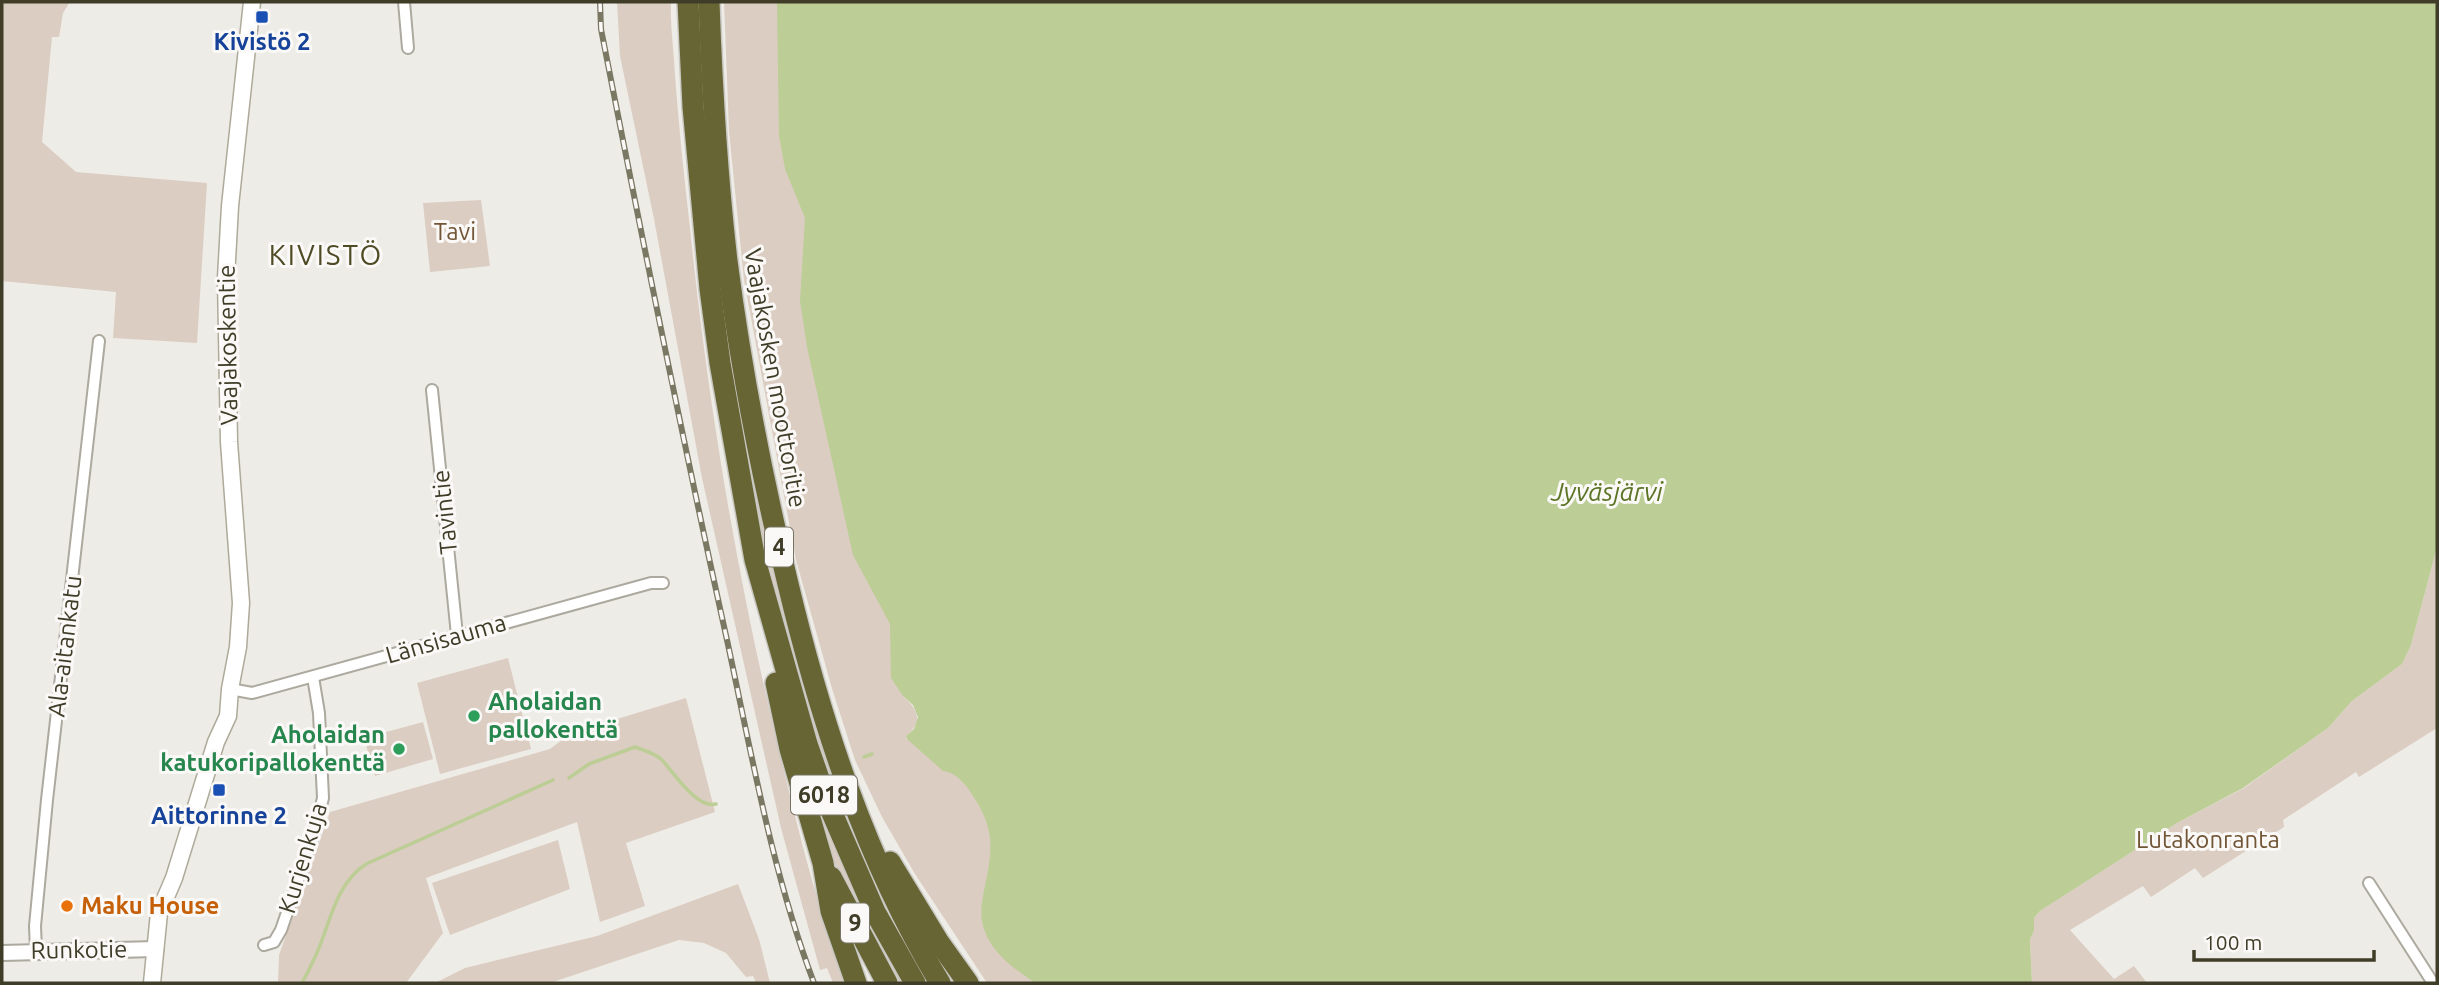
<svg xmlns="http://www.w3.org/2000/svg" width="2439" height="985" viewBox="0 0 2439 985" font-family="Ubuntu,sans-serif">
  <style>
    .green { fill: #dccdc2 }
    .water { fill: #bccd95 }
    .lines { fill: none; stroke-linecap: round; stroke-linejoin: round }
    .stream { stroke: #bccd95; stroke-width: 3.5 }
    .minor-casing { stroke: #aca99e; stroke-width: 14 }
    .tertiary-casing { stroke: #aca99e; stroke-width: 18 }
    .secondary-casing { stroke: #aeaa9a; stroke-width: 19 }
    .motorway-casing { stroke: #c9c8c3; stroke-width: 24 }
    .minor { stroke: #fff; stroke-width: 10 }
    .tertiary { stroke: #fff; stroke-width: 14 }
    .secondary { stroke: #fff; stroke-width: 16 }
    .motorway { stroke: #686535; stroke-width: 21 }
    .rail-casing { stroke: #7a7762; stroke-width: 6 }
    .rail { stroke: #faf9f7; stroke-width: 3.5; stroke-dasharray: 10; stroke-linecap: butt }
    .transit-dot { fill: #1a4fb4; stroke: #faf9f7; stroke-width: 2.5 }
    .leisure-dot { fill: #2e9e5b; stroke: #faf9f7; stroke-width: 2.5 }
    .food-dot { fill: #e8710a; stroke: #faf9f7; stroke-width: 2.5 }
    .labels { text-anchor: middle; stroke-width: 6; stroke-linejoin: round; paint-order: stroke }
    .shield { fill: #faf9f7; stroke: #777565; stroke-width: 2 }
    .shield-label { font-size: 23px; font-weight: bold; fill: #3f3c27 }
    .transit-label { font-size: 24px; font-weight: bold; fill: #164399; stroke: #faf9f7 }
    .park-label { font-size: 24px; fill: #725535; stroke: #faf9f7 }
    .street-label { font-size: 24px; fill: #3f3c27; stroke: #faf9f7 }
    .leisure-label { font-size: 24px; font-weight: bold; fill: #27864d; stroke: #faf9f7; text-anchor: start }
    .food-label { font-size: 24px; font-weight: bold; fill: #c56008; stroke: #faf9f7; text-anchor: start }
    .water-label { font-size: 26px; font-style: italic; fill: #5d7526; stroke: #faf9f7 }
    .quarter-label { font-size: 28px; letter-spacing: 2px; fill: #4f4b24; stroke: #faf9f7 }
  </style>
  <rect width="100%" height="100%" fill="#eeece7"/>
  <!-- green -->
  <g class="green">
    <polygon points="2,2 70,2 63,13 59,37 52,37 42,142 76,172 207,183 197,343 113,338 116,292 2,281"/>
    <path d="M 617,2 L 671,2 C 670,26 674,51 675,76 C 679,127 684,178 690,228 C 708,406 738,582 780,755 C 799,832 817,910 847,983 L 833,983 L 827,968 L 820,970 L 781,828 L 702,478 L 654,219 L 620,56 Z"/>
    <path d="M 724,2 L 871,2 L 903,696 C 918,710 924,721 906,736 L 907,740 L 926,737 L 1165,983 L 987,983 L 915,874 L 882,817 L 855,760 L 833,692 L 796,560 L 744,280 L 729,131 Z"/>
    <polygon points="481,200 490,266 430,272 423,203"/>
    <polygon points="719,285 794,649 790,650 754,503 739,421"/>
    <polygon points="2437,547 2437,728 2359,777 2356,772 2283,820 2284,827 2203,878 2195,868 2151,897 2143,886 2070,930 2114,979 2134,966 2147,983 2032,983 2030,939 2034,931 2034,918 2040,911 2177,823 2244,788 2328,728 2352,701 2402,664 2411,645"/>
    <polygon points="508,658 531,749 440,774 417,683"/>
    <path d="M 801,673 C 820,738 840,803 867,865 C 886,906 909,944 930,983 L 925,983 C 910,955 893,928 879,899 C 843,828 818,750 796,674 Z"/>
    <polygon points="686,698 715,812 626,843 645,906 600,922 577,822 426,878 443,933 406,983 278,983 279,955 330,812 550,749 571,733"/>
    <polygon points="423,722 433,759 375,776 364,738"/>
    <path d="M 797,744 C 826,828 859,907 903,983 L 893,983 L 845,888 L 822,832 Z"/>
    <polygon points="558,840 570,889 450,935 432,883"/>
    <polygon points="738,884 759,939 770,983 756,983 753,976 746,977 726,953 704,943 679,940 550,983 435,983 465,968 597,936"/>
  </g>
  <!-- water -->
  <path class="water" d="M 777,2 L 2437,2 L 2437,547 L 2411,645 L 2402,664 L 2352,701 L 2328,728 L 2243,788 L 2177,823 L 2040,911 L 2034,918 L 2034,931 L 2030,939 L 2032,983 L 1035,983 C 1015,969 992,954 984,929 C 979,914 982,901 985,886 C 993,847 995,828 971,793 C 965,783 955,772 943,771 L 907,739 L 906,736 L 914,729 L 918,717 L 913,705 L 903,696 L 891,678 L 890,624 L 853,555 L 807,347 L 800,301 L 805,218 L 785,169 L 779,136 Z"/>
  <g class="lines">
    <!-- stream -->
    <g class="stream">
      <polyline points="864,757 872,754"/>
      <path d="M 569,778 L 589,764 L 635,747 C 643,750 654,753 661,759 C 673,771 696,809 716,804"/>
      <path d="M 302,983 C 308,972 314,960 319,948 C 331,918 337,883 366,864 L 553,780"/>
    </g>
    <defs>
      <g id="minor">
        <polyline points="404,2 408,48"/>
        <polyline points="432,390 457,635"/>
        <polyline points="230,689 252,693 651,583 663,583"/>
        <polyline points="2369,883 2433,983"/>
        <polyline points="264,945 274,942 281,930 313,837 323,798 319,713 313,677"/>
        <polyline points="36,950 35,926 47,800 99,341"/>
      </g>
      <polyline id="tertiary" points="2,953 156,949"/>
      <polyline id="secondary" points="152,983 159,913 174,878 216,742 228,716 230,689 238,647 241,603 229,442 226,278 230,206 252,2"/>
      <g id="motorway">
        <polyline points="688,2 693,107 710,289 720,363 755,560 807,744 826,799 875,912 915,983"/>
        <path d="M 709,2 C 712,88 717,175 727,261 C 741,369 762,477 788,584 C 821,722 866,861 940,983"/>
        <polyline points="776,683 790,749 823,863 831,911 856,983"/>
        <polyline points="890,862 938,941 968,983"/>
        <polyline points="831,877 887,983"/>
      </g>
    </defs>
    <!-- minor casing -->
    <use href="#minor" class="minor-casing"/>
    <!-- tertiary casing -->
    <use href="#tertiary" class="tertiary-casing"/>
    <!-- secondary casing -->
    <use href="#secondary" class="secondary-casing"/>
    <!-- motorway casing -->
    <use href="#motorway" class="motorway-casing"/>
    <!-- minor -->
    <use href="#minor" class="minor"/>
    <!-- tertiary -->
    <use href="#tertiary" class="tertiary"/>
    <!-- secondary -->
    <use href="#secondary" class="secondary"/>
    <!-- motorway -->
    <use href="#motorway" class="motorway"/>
    <defs>
      <path id="rail" d="M 600,2 L 601,29 C 641,233 682,437 727,640 C 752,756 772,872 814,983"/>
    </defs>
    <!-- rail casing -->
    <use href="#rail" class="rail-casing"/>
    <!-- rail -->
    <use href="#rail" class="rail"/>
  </g>
  <!-- markers -->
  <g class="transit-dot">
    <rect x="255" y="10" width="14" height="14" rx="3.5"/>
    <rect x="212" y="783" width="14" height="14" rx="3.5"/>
  </g>
  <g class="leisure-dot">
    <circle cx="474" cy="716" r="7"/>
    <circle cx="399" cy="749" r="7"/>
  </g>
  <circle class="food-dot" cx="67" cy="906" r="7"/>
  <g class="labels">
    <!-- shield labels -->
    <g class="shield">
      <rect x="765" y="527.5" width="28" height="39" rx="5"/>
      <rect x="791" y="775.5" width="66" height="39" rx="5"/>
      <rect x="841" y="903.5" width="28" height="39" rx="5"/>
    </g>
    <g class="shield-label">
      <text x="779" y="555">4</text>
      <text x="824" y="803">6018</text>
      <text x="855" y="931">9</text>
    </g>
    <!-- transit labels -->
    <g class="transit-label">
      <text x="262" y="50">Kivistö 2</text>
      <text x="219" y="824">Aittorinne 2</text>
    </g>
    <!-- park labels -->
    <g class="park-label">
      <text x="455" y="240">Tavi</text>
      <text x="2208" y="848">Lutakonranta</text>
    </g>
    <!-- street labels -->
    <g class="street-label">
      <text transform="translate(228 345) rotate(-91)" y="8">Vaajakoskentie</text>
      <text transform="translate(775 378) rotate(80)" y="8">Vaajakosken moottoritie</text>
      <text transform="translate(445 512) rotate(-96)" y="8">Tavintie</text>
      <text transform="translate(446 639) rotate(-16)" y="8">Länsisauma</text>
      <text transform="translate(65 646) rotate(-83)" y="8">Ala-aitankatu</text>
      <text transform="translate(303 858) rotate(-73)" y="8">Kurjenkuja</text>
      <text transform="translate(79 950) rotate(-1)" y="8">Runkotie</text>
    </g>
    <!-- leisure labels -->
    <g class="leisure-label">
      <text x="488" y="710">Aholaidan<tspan x="488" dy="28">pallokenttä</tspan></text>
      <text x="385" y="743" text-anchor="end">Aholaidan<tspan x="385" dy="28">katukoripallokenttä</tspan></text>
    </g>
    <!-- food labels -->
    <g class="food-label">
      <text x="81" y="914">Maku House</text>
    </g>
    <!-- water labels -->
    <g class="water-label">
      <text x="1607" y="501">Jyväsjärvi</text>
    </g>
    <!-- quarter labels -->
    <g class="quarter-label">
      <text x="326" y="265">KIVISTÖ</text>
    </g>
  </g>
  <!-- border -->
  <rect width="2439" height="985" fill="none" stroke="#3f3c27" stroke-width="7"/>
  <!-- scale -->
  <path d="M2194 950v10h180v-10" fill="none" stroke="#3f3c27" stroke-width="3.5"/>
  <text x="2204" y="950" font-size="21" fill="#3f3c27" stroke="#faf9f7" stroke-width="5" paint-order="stroke">100 m</text>
</svg>
